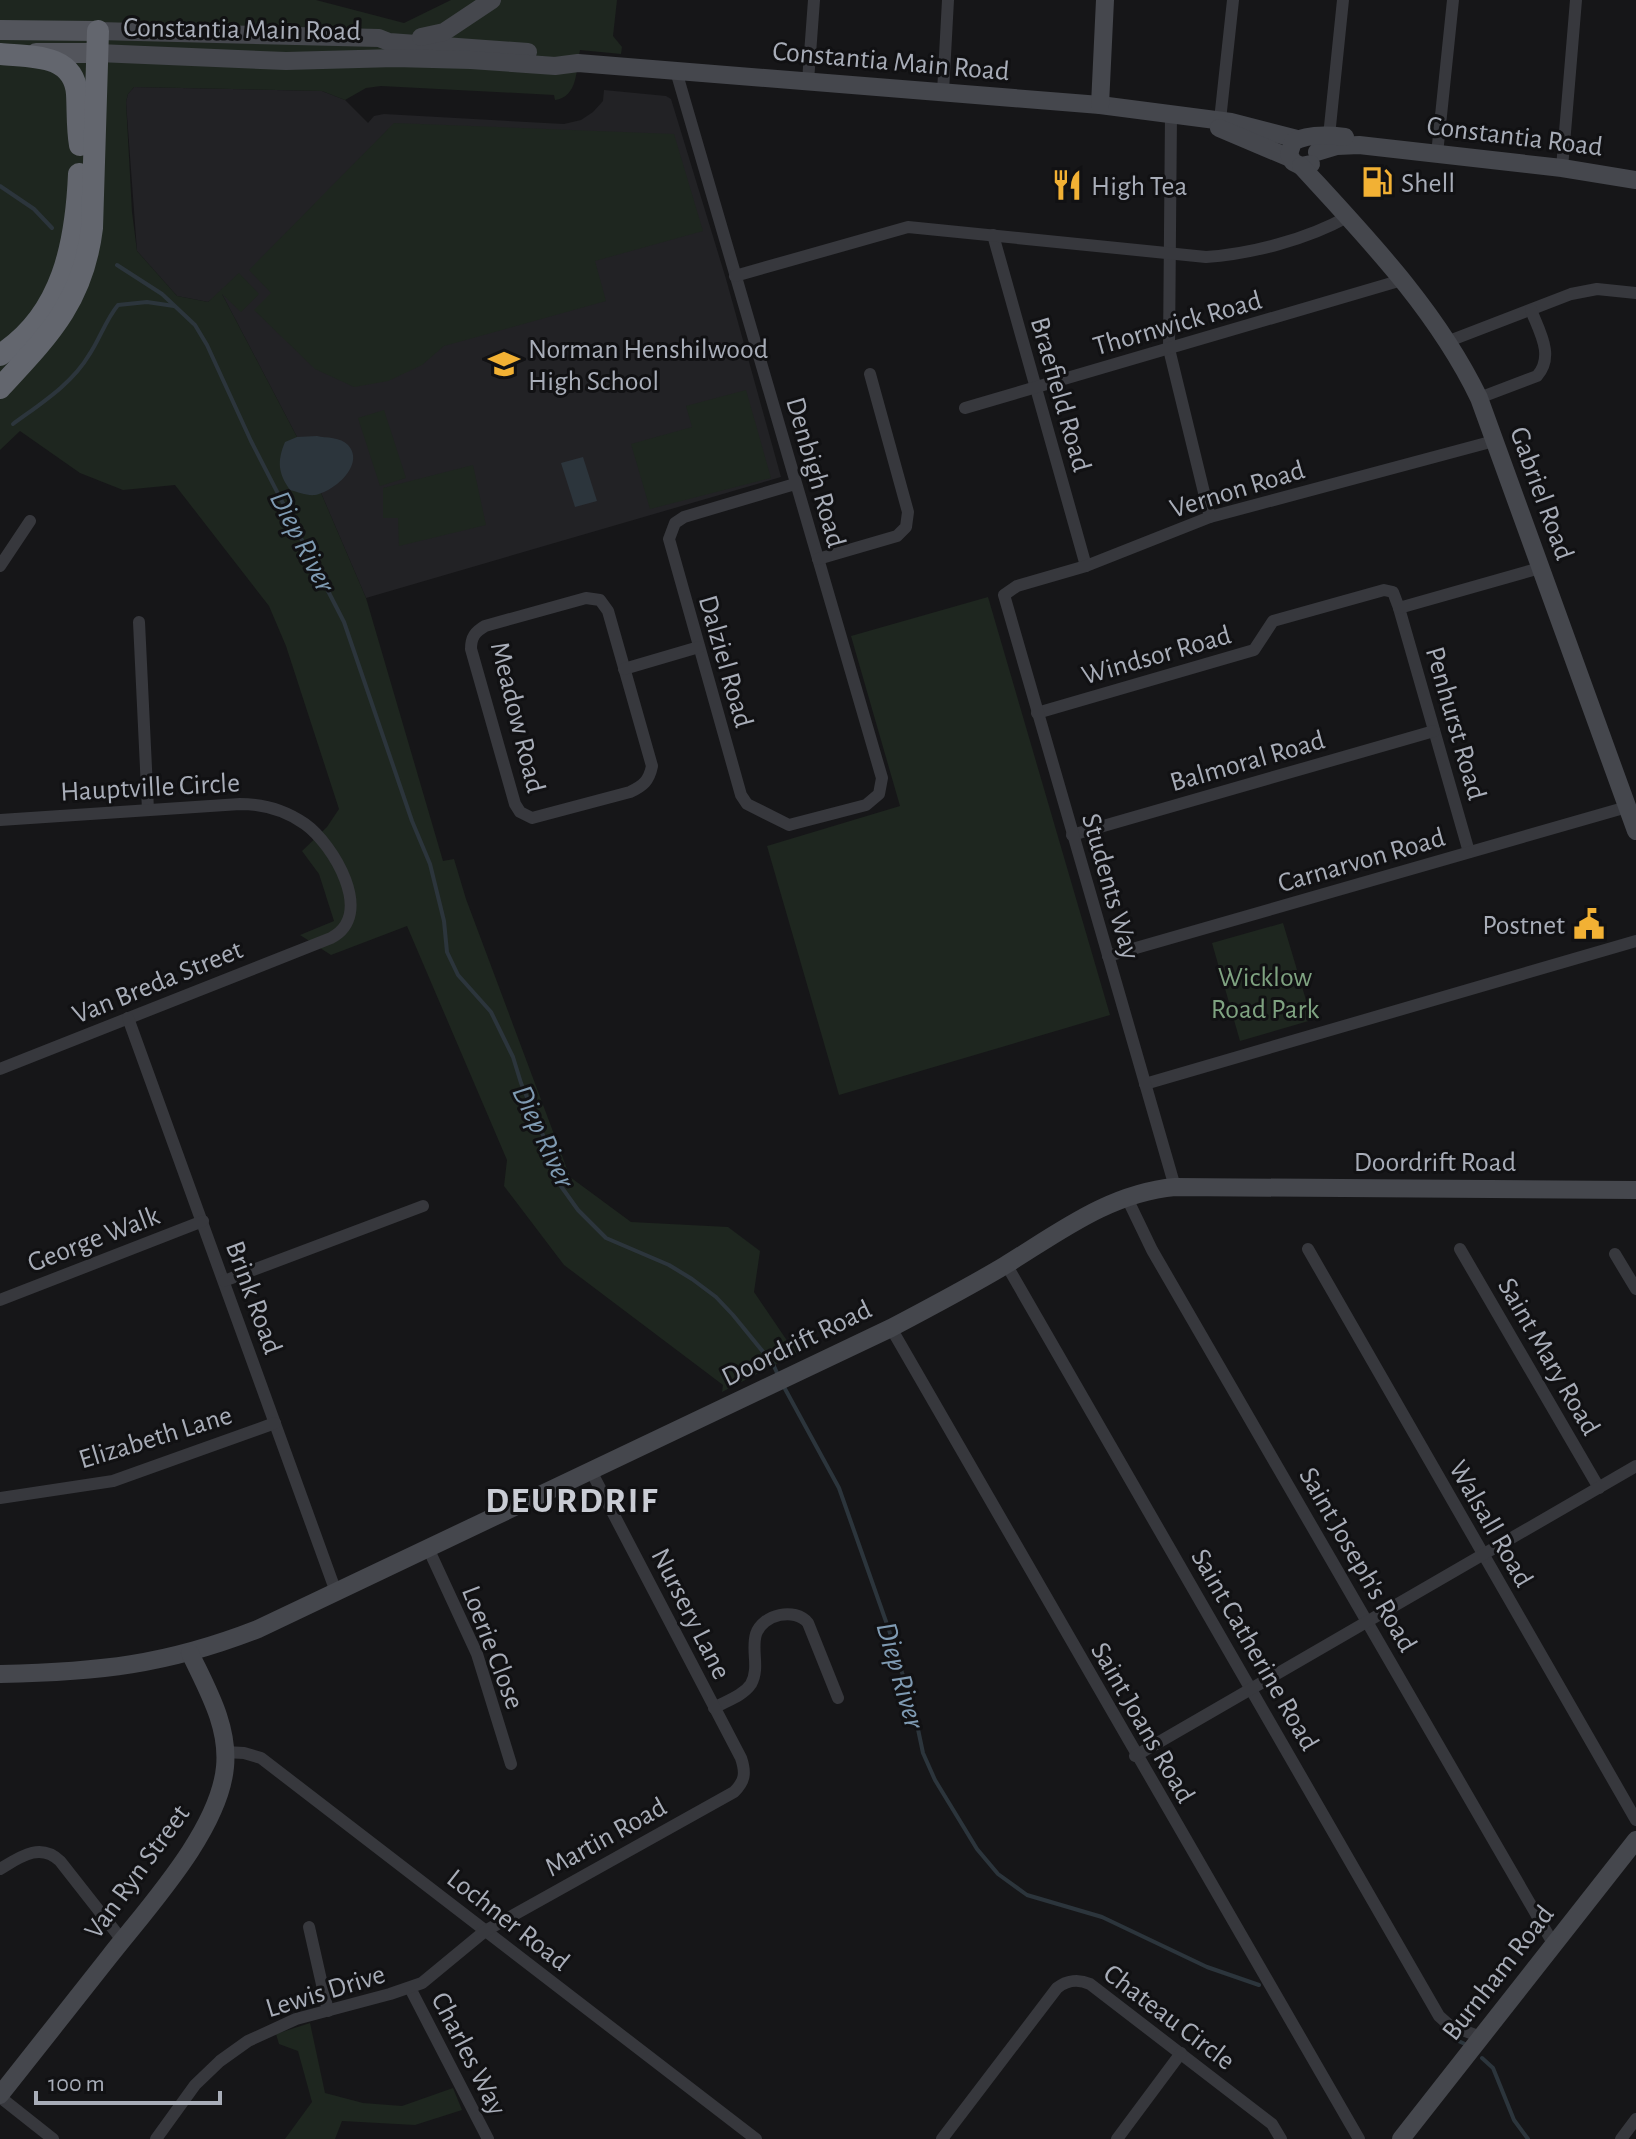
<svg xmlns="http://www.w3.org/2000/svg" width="1636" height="2139" viewBox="0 0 1636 2139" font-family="'Alegreya Sans',sans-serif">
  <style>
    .built { fill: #222225 }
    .green { fill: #1e261f }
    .water { fill: #2c353c }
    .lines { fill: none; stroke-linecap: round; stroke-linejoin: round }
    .stream { stroke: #2c353c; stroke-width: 4 }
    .street { stroke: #37383d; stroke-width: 12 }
    .secondary { stroke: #45474d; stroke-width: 18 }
    .primary { stroke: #53555c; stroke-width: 20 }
    .highway { stroke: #63666e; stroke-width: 22 }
    .labels { text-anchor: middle; stroke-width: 6; stroke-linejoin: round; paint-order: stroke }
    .street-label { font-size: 28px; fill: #a8adb8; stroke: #111113 }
    .poi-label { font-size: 28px; fill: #a8adb8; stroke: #111113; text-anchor: start }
    .park-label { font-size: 28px; fill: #7fa381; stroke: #111113 }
    .water-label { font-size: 30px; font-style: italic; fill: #7f9bb3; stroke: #111113 }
    .district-label { font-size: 36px; font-weight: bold; letter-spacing: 2px; fill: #c9ccd4; stroke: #111113 }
  </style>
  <rect width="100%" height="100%" fill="#161618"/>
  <!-- built -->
  <polygon class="built" points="134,87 322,91 345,100 368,123 374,116 384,114 564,124 581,120 593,112 603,101 604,90 666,96 671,99 726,279 781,477 366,598 297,437 221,292 208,302 177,296 137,251 126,102 128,94"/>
  <!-- green -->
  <g class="green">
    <path d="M 0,0 L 316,0 L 404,23 L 451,0 L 617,0 L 613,36 L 622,47 L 621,54 L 580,50 C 576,70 578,97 555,100 L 554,95 L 381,86 L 366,88 L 345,100 L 322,91 L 134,87 L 128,94 L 126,102 L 132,212 L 137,251 L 177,296 L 208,302 L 239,273 L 259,294 L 241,312 L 222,294 L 297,437 L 366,598 L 443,861 L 454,859 L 466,899 L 570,1177 L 631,1222 L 728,1227 L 760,1251 L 754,1292 L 790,1345 L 805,1349 L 722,1392 L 723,1385 L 564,1265 L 504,1186 L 507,1160 L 407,926 L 331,955 L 300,935 L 334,921 L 319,874 L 302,851 L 327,827 L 339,809 L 286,646 L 269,606 L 175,485 L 123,490 L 80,473 L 20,431 L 0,450 Z"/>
    <polygon points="394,123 674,134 703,231 595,261 606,301 444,346 422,365 388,381 354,387 315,369 254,310 271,293 249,270"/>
    <polygon points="746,390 771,478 650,509 631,444 692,427 686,406"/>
    <polygon points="384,410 406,478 380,486 358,418"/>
    <polygon points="473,465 486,525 399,546 398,518 383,518 383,488"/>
    <polygon points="988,597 1110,1015 839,1095 767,846 900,806 851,636"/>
    <polygon points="1283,923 1312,1020 1240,1041 1212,943"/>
    <polygon points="310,2023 325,2093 363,2103 402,2106 453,2088 462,2110 415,2125 342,2121 335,2139 285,2139 312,2102 298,2051 279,2044 276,2034"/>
  </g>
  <!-- water -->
  <g class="water">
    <path d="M 317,436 C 326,438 341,437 348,445 C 366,465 333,492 315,495 C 307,496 298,492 290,490 C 278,473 277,461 285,442 L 297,437 Z"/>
    <polygon points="583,457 597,501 575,507 561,463"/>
  </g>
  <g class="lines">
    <!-- stream -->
    <g class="stream">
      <polyline points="0,186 34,209 52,228"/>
      <polyline points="117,265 162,294 195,325 207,345 251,441 344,622 412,821 430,864 444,921 447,952 458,975 491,1012 513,1057 521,1083 548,1147 558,1182 578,1210 606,1238 669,1265 692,1279 716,1297 733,1315 773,1364 778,1375"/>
      <path d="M 13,424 C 40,404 72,384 89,355 C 100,339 105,321 118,305 L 147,302 L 174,306"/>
      <polyline points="784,1387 839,1488 889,1630 915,1715 923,1753 935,1780 977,1849 998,1874 1027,1895 1102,1917 1207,1967 1259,1985"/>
      <polyline points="1454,2039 1465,2044"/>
      <polyline points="1482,2058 1493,2068 1514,2120 1528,2139"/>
    </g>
    <!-- street -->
    <g class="street">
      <polyline points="676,71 882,778 879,794 866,805 789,825 747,804 741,795 669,539 675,523 684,517 795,484"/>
      <polyline points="808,81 814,0"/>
      <polyline points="943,92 948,0"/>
      <polyline points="1171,114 1169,349 1210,517"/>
      <polyline points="1220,120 1233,0"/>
      <polyline points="1329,136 1343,0"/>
      <polyline points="1437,154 1453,0"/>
      <polyline points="1562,168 1576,0"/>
      <polyline points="993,235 1086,566"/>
      <path d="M 735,276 L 908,227 L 1206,257 C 1251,254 1308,239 1347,217"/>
      <polyline points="1449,341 1571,294 1597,289 1636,293"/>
      <path d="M 1479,398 L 1537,376 C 1555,356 1539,331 1531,310"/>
      <polyline points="965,408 1402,280"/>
      <polyline points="818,559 897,536 906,527 908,512 870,374"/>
      <polyline points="0,566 30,521"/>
      <path d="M 586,598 L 600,600 L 608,611 L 652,766 C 649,781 643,786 630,792 L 532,818 L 520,812 L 515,804 L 471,649 C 471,637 475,632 485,626 Z"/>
      <polyline points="1399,608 1469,852"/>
      <polyline points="139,622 148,810"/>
      <polyline points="624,669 699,647"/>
      <polyline points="1037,713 1254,650 1273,621 1384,590 1393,592 1399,608 1540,568"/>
      <path d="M 0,820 L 240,804 C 264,804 285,810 305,824 C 333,844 376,915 331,938 L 0,1069"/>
      <polyline points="1072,835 1434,731"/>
      <polyline points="1108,956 1627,807"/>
      <polyline points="128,1018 336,1592"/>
      <polyline points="1145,1084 1636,941"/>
      <polyline points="1175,1187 1004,595 1017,586 1086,566 1210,517 1494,441"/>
      <polyline points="1126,1196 1152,1250 1554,1945"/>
      <polyline points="1308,1249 1636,1820"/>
      <polyline points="1460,1249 1599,1488"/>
      <polyline points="1615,1254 1636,1289"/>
      <polyline points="1006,1264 1439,2016 1449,2025 1481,2037"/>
      <polyline points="224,1281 423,1206"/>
      <polyline points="0,1300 203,1221"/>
      <polyline points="891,1328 1359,2139"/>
      <polyline points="0,1498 113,1481 275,1423"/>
      <polyline points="428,1548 477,1654 511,1764"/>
      <path d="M 714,1708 C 726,1701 743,1696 751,1684 C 760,1668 751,1650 756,1634 C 763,1614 795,1607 808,1623 L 838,1698"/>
      <polyline points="225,1752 244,1753 261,1758 756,2139"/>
      <polyline points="1135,1756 1636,1466"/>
      <path d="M 0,1869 C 20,1857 40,1842 60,1861 L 122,1940"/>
      <polyline points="309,1927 328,2011"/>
      <polyline points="410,1988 488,2139"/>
      <polyline points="0,2097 53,2139"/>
      <path d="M 156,2139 L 195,2085 L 220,2061 L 248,2041 L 296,2019 L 390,1994 L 422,1983 L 485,1931 L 734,1792 C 745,1781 746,1773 741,1758 L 591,1471"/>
      <path d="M 942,2139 L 1057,1988 C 1067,1980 1079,1979 1090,1984 L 1272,2124 L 1281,2139"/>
      <polyline points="1117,2139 1181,2053"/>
      <polyline points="1621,2139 1636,2119"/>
    </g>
    <!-- secondary -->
    <g class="secondary">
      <polyline points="98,31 379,38 389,42 528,52"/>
      <polyline points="421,37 444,32 492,0"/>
      <polyline points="98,53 286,61 395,58 471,60 555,66 578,63 1100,105 1231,122 1297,139"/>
      <polyline points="1100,105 1105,0"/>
      <polyline points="1219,128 1290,158"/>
      <polyline points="1317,152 1337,146 1359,145 1562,168 1636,180"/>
      <path d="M 1311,164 L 1301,166 L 1293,162 L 1289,154 L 1293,142 C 1307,134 1329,135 1345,137"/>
      <path d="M 1301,166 C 1367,238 1436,309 1479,398 L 1636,831"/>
      <path d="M 0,1674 C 98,1672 166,1665 258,1629 L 891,1328 C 929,1308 967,1288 1004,1266 C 1058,1233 1109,1193 1175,1187 L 1636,1190"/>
      <path d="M 0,2095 C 36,2049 73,2003 109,1957 C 148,1907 219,1831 225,1767 C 229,1726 207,1689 190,1653"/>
      <polyline points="1401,2139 1636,1840"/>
    </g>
    <!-- primary -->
    <g class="primary">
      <polyline points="0,30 98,31"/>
      <polyline points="36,53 98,53"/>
    </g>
    <!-- highway -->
    <g class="highway">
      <path d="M 0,54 C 30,57 74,53 77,94 C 78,111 77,128 80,145"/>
      <path d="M 0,355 C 63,315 76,243 79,174"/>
      <path d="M 0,388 C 48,336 83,302 92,228 L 98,31"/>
    </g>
  </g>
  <!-- icons -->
  <defs>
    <symbol id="fuel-bare" viewBox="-9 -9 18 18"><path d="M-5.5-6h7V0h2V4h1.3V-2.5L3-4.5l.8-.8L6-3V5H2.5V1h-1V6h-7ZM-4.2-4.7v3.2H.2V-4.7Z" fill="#f2b134" stroke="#111113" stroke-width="2.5" paint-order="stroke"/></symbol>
    <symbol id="restaurant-bare" viewBox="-9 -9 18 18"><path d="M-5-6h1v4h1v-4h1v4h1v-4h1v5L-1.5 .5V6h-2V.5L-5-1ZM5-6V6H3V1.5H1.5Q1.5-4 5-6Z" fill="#f2b134" stroke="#111113" stroke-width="2.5" paint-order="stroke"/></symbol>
    <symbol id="school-bare" viewBox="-9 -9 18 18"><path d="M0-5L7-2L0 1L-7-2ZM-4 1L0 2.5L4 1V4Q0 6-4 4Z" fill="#f2b134" stroke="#111113" stroke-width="2.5" paint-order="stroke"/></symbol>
    <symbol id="civic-bare" viewBox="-9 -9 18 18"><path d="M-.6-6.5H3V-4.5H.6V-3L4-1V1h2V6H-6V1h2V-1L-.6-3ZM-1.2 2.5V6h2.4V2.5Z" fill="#f2b134" stroke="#111113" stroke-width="2.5" paint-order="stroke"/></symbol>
  </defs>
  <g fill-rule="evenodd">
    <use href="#fuel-bare" x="1355" y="160" width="44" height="44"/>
    <use href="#restaurant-bare" x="1045" y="163" width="44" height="44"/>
    <use href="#school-bare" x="482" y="342" width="44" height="44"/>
    <use href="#civic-bare" x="1567" y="902" width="44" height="44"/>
  </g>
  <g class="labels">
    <!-- street labels -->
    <g class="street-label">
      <text transform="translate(242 28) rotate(1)" y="10">Constantia Main Road</text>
      <text transform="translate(891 60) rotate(5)" y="10">Constantia Main Road</text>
      <text transform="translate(1515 135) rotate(7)" y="10">Constantia Road</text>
      <text transform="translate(1177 322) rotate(-16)" y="10">Thornwick Road</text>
      <text transform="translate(1062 394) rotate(74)" y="10">Braefield Road</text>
      <text transform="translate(817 472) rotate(74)" y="10">Denbigh Road</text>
      <text transform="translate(1237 488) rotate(-17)" y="10">Vernon Road</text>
      <text transform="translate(1543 493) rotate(70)" y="10">Gabriel Road</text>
      <text transform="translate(1156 654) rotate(-16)" y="10">Windsor Road</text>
      <text transform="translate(727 661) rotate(74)" y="10">Dalziel Road</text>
      <text transform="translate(519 717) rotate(76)" y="10">Meadow Road</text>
      <text transform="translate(1457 723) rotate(74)" y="10">Penhurst Road</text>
      <text transform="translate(1247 760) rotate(-16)" y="10">Balmoral Road</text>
      <text transform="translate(150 786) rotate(-3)" y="10">Hauptville Circle</text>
      <text transform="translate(1361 859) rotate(-16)" y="10">Carnarvon Road</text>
      <text transform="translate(1112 886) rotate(74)" y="10">Students Way</text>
      <text transform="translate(157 981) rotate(-22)" y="10">Van Breda Street</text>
      <text x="1435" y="1171">Doordrift Road</text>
      <text transform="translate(93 1238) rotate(-21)" y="10">George Walk</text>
      <text transform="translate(255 1297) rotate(70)" y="10">Brink Road</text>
      <text transform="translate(796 1342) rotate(-26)" y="10">Doordrift Road</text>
      <text transform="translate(1550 1356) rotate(60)" y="10">Saint Mary Road</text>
      <text transform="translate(155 1436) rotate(-17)" y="10">Elizabeth Lane</text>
      <text transform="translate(1492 1523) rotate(60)" y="10">Walsall Road</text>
      <text transform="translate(1359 1559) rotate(60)" y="10">Saint Joseph's Road</text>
      <text transform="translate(692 1613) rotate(63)" y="10">Nursery Lane</text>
      <text transform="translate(494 1647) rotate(69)" y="10">Loerie Close</text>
      <text transform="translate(1256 1649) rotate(60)" y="10">Saint Catherine Road</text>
      <text transform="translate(1144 1722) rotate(60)" y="10">Saint Joans Road</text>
      <text transform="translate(605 1836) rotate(-29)" y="10">Martin Road</text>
      <text transform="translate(136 1871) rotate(-54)" y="10">Van Ryn Street</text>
      <text transform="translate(509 1919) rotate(38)" y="10">Lochner Road</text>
      <text transform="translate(1497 1972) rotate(-52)" y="10">Burnham Road</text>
      <text transform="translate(325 1990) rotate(-17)" y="10">Lewis Drive</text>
      <text transform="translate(1170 2016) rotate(37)" y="10">Chateau Circle</text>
      <text transform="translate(470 2053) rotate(63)" y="10">Charles Way</text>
    </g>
    <!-- poi labels -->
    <g class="poi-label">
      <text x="1401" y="192">Shell</text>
      <text x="1091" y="195">High Tea</text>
      <text x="528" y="358">Norman Henshilwood<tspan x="528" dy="32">High School</tspan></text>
      <text x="1565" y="934" text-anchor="end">Postnet</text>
    </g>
    <!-- park labels -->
    <g class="park-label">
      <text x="1265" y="986">Wicklow<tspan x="1265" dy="32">Road Park</tspan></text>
    </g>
    <!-- water labels -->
    <g class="water-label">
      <text transform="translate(303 541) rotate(63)" y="10">Diep River</text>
      <text transform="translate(544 1136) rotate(65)" y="10">Diep River</text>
      <text transform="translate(901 1675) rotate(74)" y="10">Diep River</text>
    </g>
    <!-- district labels -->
    <g class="district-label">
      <text x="572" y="1512">DEURDRIF</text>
    </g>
  </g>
  <!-- scale -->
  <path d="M36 2091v12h184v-12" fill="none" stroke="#a8adb8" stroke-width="4"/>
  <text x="48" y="2091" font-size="24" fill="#a8adb8" stroke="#111113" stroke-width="6" paint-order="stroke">100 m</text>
</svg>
